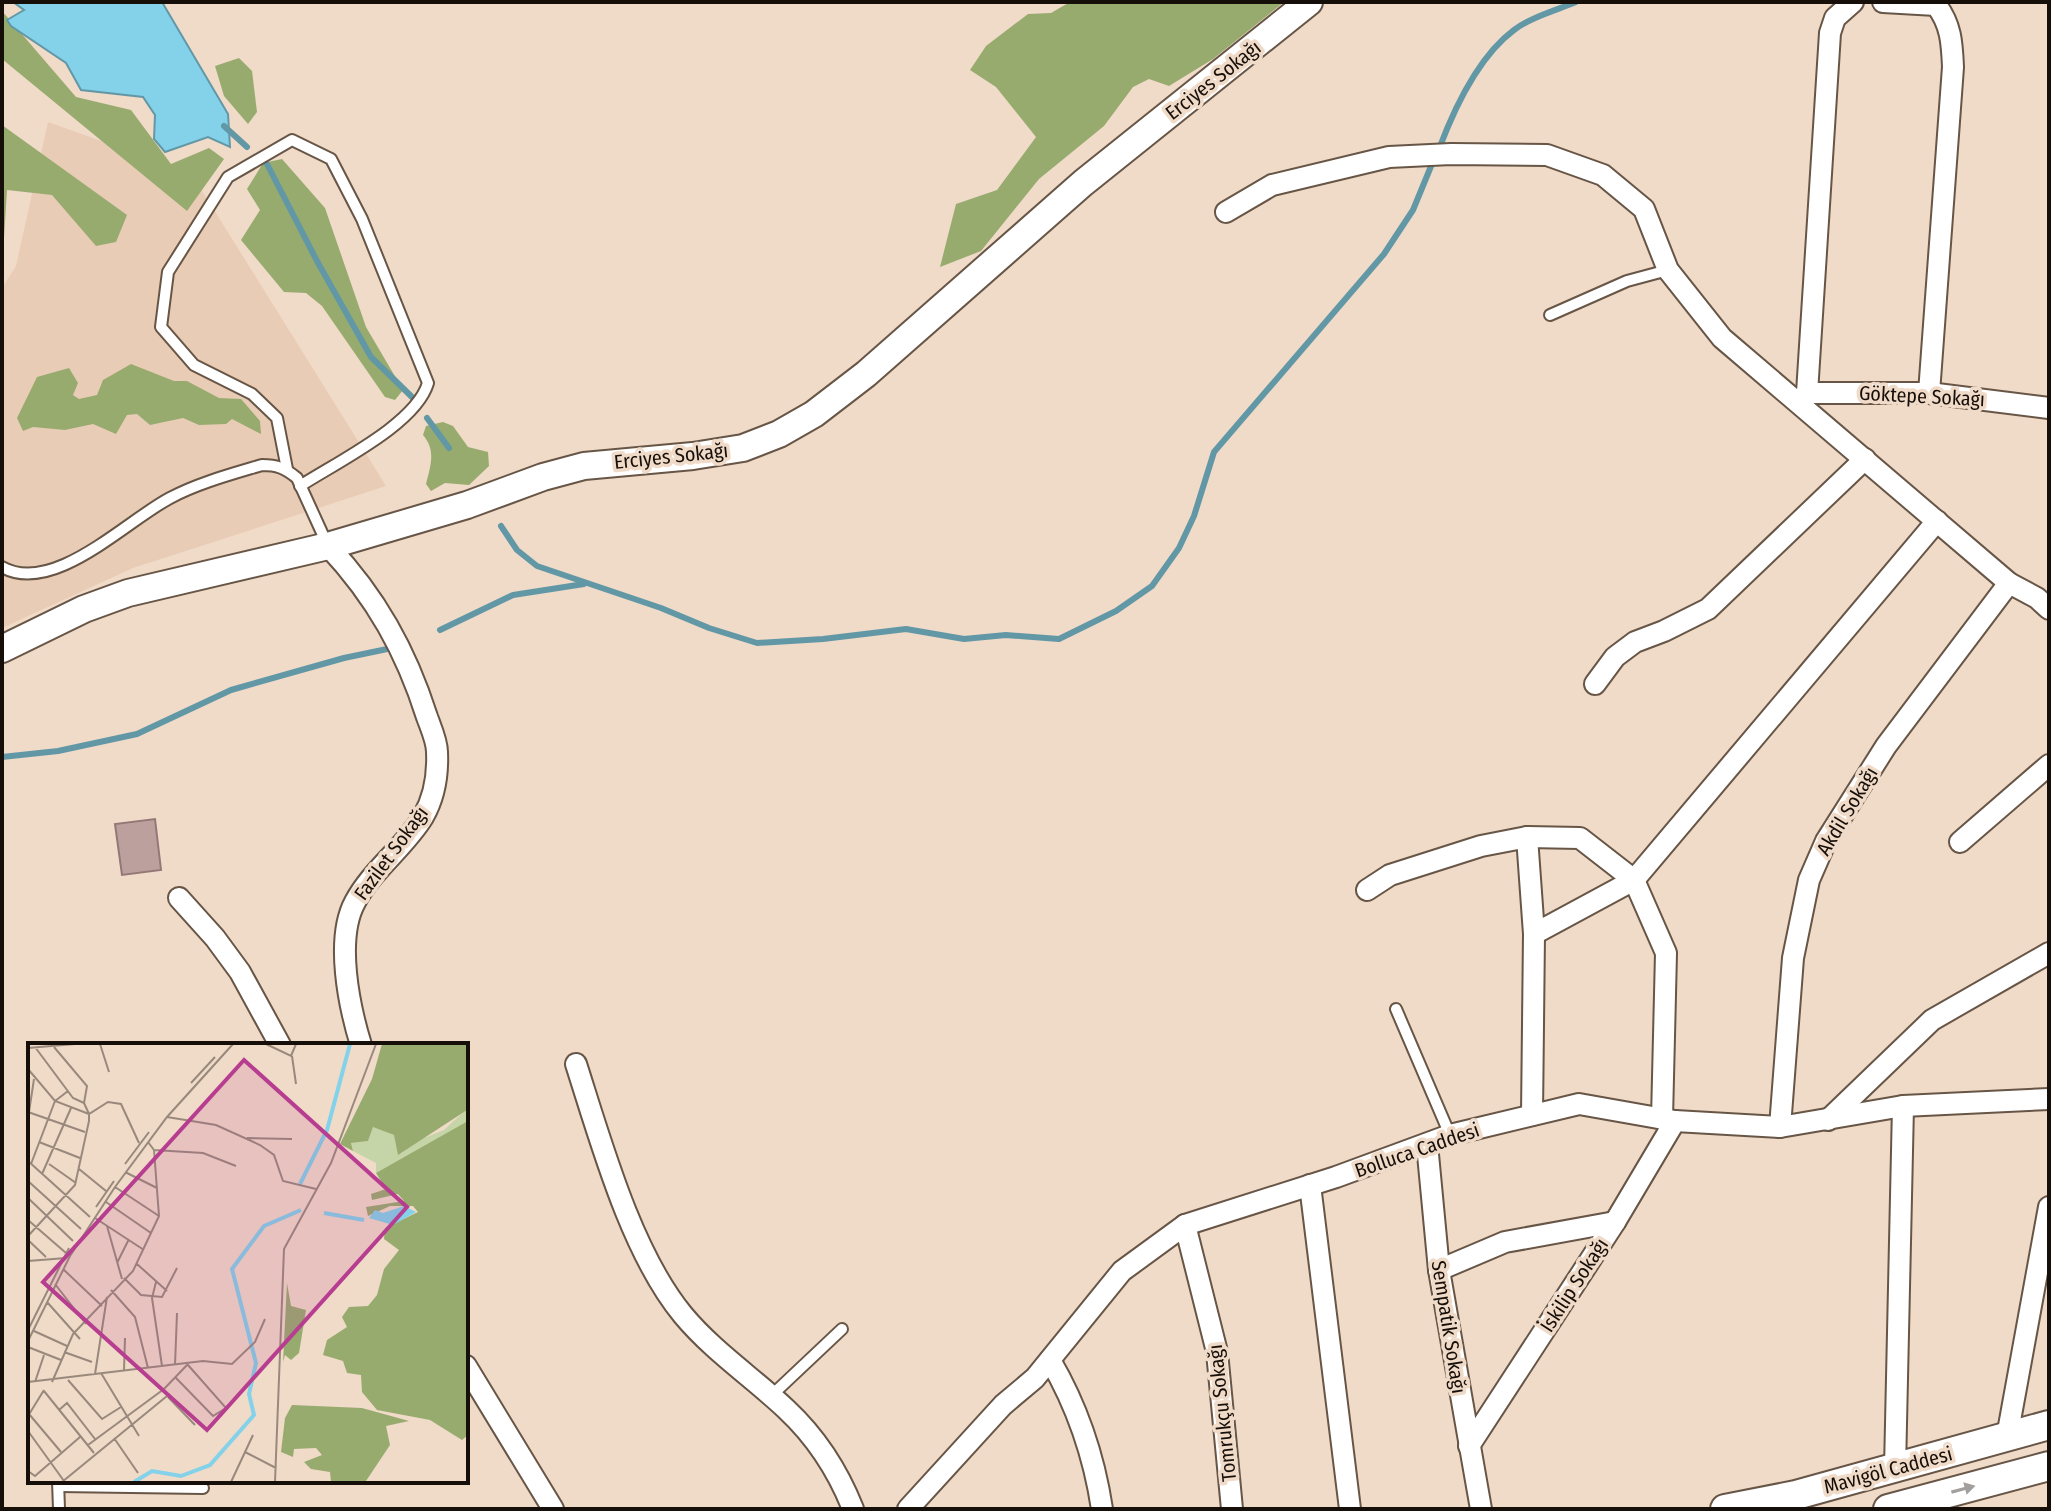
<svg xmlns="http://www.w3.org/2000/svg" width="2051" height="1511" viewBox="0 0 2051 1511" font-family="'Fira Sans Condensed',sans-serif">
  <style>
    .built { fill: #e9ccb6 }
    .forest { fill: #98ab6f }
    .water { fill: #83d2ea; stroke: #6298a6; stroke-width: 2 }
    .lines { fill: none; stroke-linecap: round; stroke-linejoin: round }
    .stream { stroke: #6298a6; stroke-width: 6 }
    .building { fill: #bca09e; stroke: #937877; stroke-width: 2 }
    .service-casing { stroke: #675546; stroke-width: 14 }
    .minor-casing { stroke: #675546; stroke-width: 24 }
    .tertiary-casing { stroke: #675546; stroke-width: 30 }
    .secondary-casing { stroke: #675546; stroke-width: 32 }
    .service { stroke: #fff; stroke-width: 10 }
    .minor { stroke: #fff; stroke-width: 20 }
    .tertiary { stroke: #fff; stroke-width: 26 }
    .secondary { stroke: #fff; stroke-width: 28 }
    .oneway { fill: #a29f9d }
    .labels { text-anchor: middle; stroke-width: 7; stroke-linejoin: round; paint-order: stroke }
    .street-label { font-size: 20px; fill: #160f09; stroke: #f0dac8 }
    .inset-river { fill: none; stroke: #83d2ea; stroke-width: 4 }
    .inset-road { fill: none; stroke: #99897c; stroke-width: 2 }
    .view { fill: #b73d90; fill-opacity: 0.15; stroke: #b73d90; stroke-width: 4 }
    .inset-edge { fill: none; stroke: #160f09; stroke-width: 4 }
  </style>
  <rect width="100%" height="100%" fill="#f0dac8"/>
  <!-- built -->
  <polygon class="built" points="48,122 191,173 386,486 133,568 2,628 2,288 16,266"/>
  <!-- forest -->
  <g class="forest">
    <polygon points="1070,2 1284,2 1213,59 1169,86 1149,79 1133,87 1104,126 1039,179 981,251 940,267 956,204 997,190 1036,137 996,87 970,70 986,46 1028,14 1051,13"/>
    <polygon points="2,11 76,97 131,110 171,164 209,148 224,159 187,211 2,59"/>
    <polygon points="239,58 252,71 257,112 248,124 224,96 215,66"/>
    <polygon points="2,125 127,215 116,242 96,246 52,195 7,190 2,270"/>
    <polygon points="282,159 325,208 366,327 403,390 395,400 385,397 322,306 306,293 284,292 241,240 260,210 247,189 263,163"/>
    <polygon points="131,364 174,381 187,381 219,398 241,399 260,421 261,434 232,419 226,424 199,425 183,418 150,425 137,414 127,415 116,434 93,424 65,430 33,427 23,431 17,418 37,377 69,368 78,383 73,395 79,399 97,395 103,380"/>
    <path d="M 443,422 L 453,426 L 468,447 L 488,452 L 489,466 L 469,485 L 445,483 L 431,491 L 426,484 C 431,465 436,450 423,435 L 426,426 Z"/>
  </g>
  <!-- water -->
  <polygon class="water" points="13,2 162,2 228,114 230,147 208,137 165,152 154,139 155,115 143,97 81,90 66,63 11,26 7,20 24,10"/>
  <g class="lines">
    <!-- stream -->
    <g class="stream">
      <polyline points="224,126 247,147"/>
      <path d="M 1439,149 C 1454,109 1479,56 1514,30 C 1531,17 1557,10 1576,2"/>
      <polyline points="267,164 317,261 371,357 413,398"/>
      <polyline points="427,418 449,448"/>
      <polyline points="501,526 517,550 537,566 661,608 709,628 757,643 823,639 906,629 964,639 1006,635 1059,639 1116,611 1152,586 1179,548 1194,516 1214,452 1384,254 1413,210 1434,159"/>
      <polyline points="440,630 513,595 584,584"/>
      <polyline points="2,757 58,751 137,734 231,690 344,658 392,648"/>
    </g>
  </g>
  <!-- building -->
  <polygon class="building" points="155,819 161,870 122,875 115,824"/>
  <g class="lines">
    <defs>
      <g id="service">
        <polyline points="1550,315 1627,281 1668,270"/>
        <path d="M 287,469 L 277,418 L 252,394 L 194,365 L 161,327 L 168,272 L 228,177 L 292,140 L 331,159 L 362,219 L 428,383 C 416,424 337,462 300,486"/>
        <path d="M 2,567 C 53,596 126,521 170,498 C 198,483 232,474 262,465 C 277,465 285,468 297,478 L 328,546"/>
        <polyline points="1396,1009 1450,1135"/>
        <polyline points="771,1396 842,1329"/>
        <polyline points="58,1481 59,1509"/>
        <polyline points="59,1486 203,1488"/>
      </g>
      <g id="minor">
        <path d="M 1883,2 L 1936,5 C 1951,24 1952,43 1953,67 L 1929,393"/>
        <polyline points="1226,212 1272,185 1389,157 1451,154 1547,155 1603,175 1644,209 1668,270 1722,338 2009,583 2037,598 2049,609"/>
        <polyline points="1807,393 1830,33 1835,18 1853,2"/>
        <polyline points="1799,402 1807,393 1929,393 2049,408"/>
        <path d="M 328,546 C 376,597 406,651 427,717 C 431,728 437,741 437,752 C 438,774 434,798 423,817 C 404,848 372,870 355,902 C 335,939 349,1006 361,1045"/>
        <polyline points="1595,684 1615,657 1635,642 1664,631 1708,609 1865,459"/>
        <polyline points="1527,837 1534,934 1532,1115"/>
        <polyline points="1960,842 2049,765"/>
        <polyline points="1367,890 1390,875 1481,846 1527,837 1580,838 1634,880 1666,953 1662,1119"/>
        <polyline points="179,898 215,938 240,972 280,1045"/>
        <polyline points="1534,934 1634,880 1937,521"/>
        <path d="M 576,1064 C 601,1142 631,1252 683,1315 C 713,1351 752,1377 786,1409 C 816,1437 838,1471 853,1509"/>
        <polyline points="1828,1120 1932,1020 2049,953"/>
        <polyline points="1780,1127 1793,958 1809,880 1826,841 1886,746 2009,583"/>
        <polyline points="1427,1144 1439,1270 1481,1509"/>
        <polyline points="1310,1185 1350,1509"/>
        <polyline points="1185,1225 1217,1352 1232,1509"/>
        <polyline points="1439,1270 1505,1242 1615,1222"/>
        <path d="M 1050,1360 C 1077,1406 1094,1456 1102,1509"/>
        <polyline points="466,1366 553,1509"/>
        <polyline points="2007,1437 2049,1207"/>
        <polyline points="1469,1446 1615,1222 1675,1121"/>
        <polyline points="1895,1469 1903,1106"/>
        <polyline points="908,1509 1003,1405 1035,1378 1122,1271 1185,1225 1336,1177 1450,1135 1579,1104 1675,1121 1780,1127 1903,1106 2049,1099"/>
      </g>
      <polyline id="tertiary" points="2,649 84,609 128,593 328,546 467,505 543,477 584,466 693,456 743,448 779,434 814,414 866,374 1083,183 1309,2"/>
      <g id="secondary">
        <polyline points="1725,1509 1796,1495 2049,1425"/>
        <polyline points="1888,1509 2049,1466"/>
      </g>
    </defs>
    <!-- service casing -->
    <use href="#service" class="service-casing"/>
    <!-- minor casing -->
    <use href="#minor" class="minor-casing"/>
    <!-- tertiary casing -->
    <use href="#tertiary" class="tertiary-casing"/>
    <!-- secondary casing -->
    <use href="#secondary" class="secondary-casing"/>
    <!-- service -->
    <use href="#service" class="service"/>
    <!-- minor -->
    <use href="#minor" class="minor"/>
    <!-- tertiary -->
    <use href="#tertiary" class="tertiary"/>
    <!-- secondary -->
    <use href="#secondary" class="secondary"/>
  </g>
  <!-- one-way arrows -->
  <defs><path id="oneway-solid" d="M-6-.8H1V-3.2L6.5 0L1 3.2V.8H-6Z" transform="scale(2)"/></defs>
  <use class="oneway" href="#oneway-solid" transform="translate(1963 1489) rotate(-15)"/>
  <g class="labels">
    <!-- street labels -->
    <g class="street-label">
      <text transform="translate(1213 80) rotate(-38)" y="7">Erciyes Sokağı</text>
      <text transform="translate(1922 396) rotate(3)" y="7">Göktepe Sokağı</text>
      <text transform="translate(671 456) rotate(-6)" y="7">Erciyes Sokağı</text>
      <text transform="translate(1847 811) rotate(-59)" y="7">Akdil Sokağı</text>
      <text transform="translate(391 853) rotate(-54)" y="7">Fazilet Sokağı</text>
      <text transform="translate(1417 1150) rotate(-19)" y="7">Bolluca Caddesi</text>
      <text transform="translate(1574 1285) rotate(-57)" y="7">İskilip Sokağı</text>
      <text transform="translate(1449 1327) rotate(81)" y="7">Sempatik Sokağı</text>
      <text transform="translate(1222 1413) rotate(-96)" y="7">Tomrukçu Sokağı</text>
      <text transform="translate(1888 1470) rotate(-15)" y="7">Mavigöl Caddesi</text>
    </g>
  </g>
  <!-- overview -->
  <g transform="translate(28 1043)">
    <rect width="440" height="440" fill="#f0dac8"/>
    <path d="M 440,65 L 440,78 L 430,86 L 348,130 L 348,120 L 325,108 L 323,100 L 340,98 L 345,83 L 366,92 L 374,110 L 386,99 L 416,87 Z" fill="#c6d5a7"/>
    <path d="M 354,1 L 440,1 L 439,67 L 370,112 L 366,92 L 345,84 L 340,98 L 323,100 L 325,108 L 312,101 L 344,36 ZM 440,78 L 440,392 L 434,397 L 402,377 L 349,367 L 334,349 L 333,332 L 319,330 L 315,318 L 295,312 L 299,297 L 319,284 L 314,274 L 321,264 L 340,263 L 349,252 L 356,226 L 371,207 L 356,196 L 357,185 L 390,169 L 385,163 L 362,163 L 340,173 L 338,164 L 376,158 L 370,151 L 344,157 L 343,151 L 358,146 L 348,130 ZM 259,240 L 263,263 L 278,267 L 271,310 L 263,317 L 257,312 L 255,319 ZM 264,362 L 334,365 L 381,378 L 358,383 L 362,402 L 338,438 L 303,439 L 302,429 L 283,426 L 276,419 L 294,412 L 288,405 L 266,406 L 265,414 L 253,409 L 257,375 Z" fill="#98ab6f"/>
    <path d="M 376,163 L 388,169 L 365,182 L 341,175 L 347,167 L 355,170 Z" fill="#83d2ea"/>
    <path class="inset-river" d="M 272,141 L 299,87 L 322,1M 296,170 L 336,177M 106,439 L 124,428 L 153,433 L 182,422 L 226,372 L 221,351 L 228,320 L 204,226 L 236,183 L 273,167"/>
    <path class="inset-road" d="M 72,1 L 81,29M 238,1 L 263,13 L 268,1M 7,4 L 45,55 L 56,60M 26,4 L 59,43 L 56,60 L 61,71 L 80,59 L 93,61 L 111,100M 0,5 L 47,1M 264,13 L 268,41M 0,26 L 27,58 L 61,71 L 61,78 L 47,142 L 0,193M 163,40 L 187,14M 0,69 L 57,89M 1,69 L 6,36M 139,74 L 188,82 L 232,102 L 246,112 L 255,138 L 288,146M 219,95 L 264,96M 11,99 L 52,115M 126,107 L 175,110 L 208,123M 0,118 L 62,174M 3,121 L 27,58 L 40,48M 21,121 L 48,140M 97,121 L 121,89M 51,126 L 78,148M 97,129 L 129,145M 14,131 L 43,65M 0,138 L 53,186M 87,144 L 131,173M 0,155 L 45,198M 78,159 L 123,190M 68,164 L 86,138M 67,175 L 116,207M 0,177 L 38,210M 79,183 L 94,236M 0,197 L 18,214M 0,218 L 38,215M 89,220 L 101,196M 109,221 L 139,248M 35,226 L 74,263M 96,235 L 113,252 L 134,254 L 149,225M 128,239 L 124,255 L 134,323M 27,241 L 58,281M 83,247 L 107,274 L 120,325M 19,259 L 52,296M 0,287 L 41,205M 6,288 L 39,303M 0,298 L 42,213 L 87,144 L 139,74 L 205,1M 0,304 L 33,317M 36,309 L 64,319M 147,322 L 149,270M 96,327 L 97,295M 73,330 L 111,393M 67,331 L 79,254M 148,335 L 185,373 L 198,365 L 160,322M 40,337 L 74,376 L 93,364M 0,339 L 175,318 L 204,321 L 227,299 L 237,276M 7,339 L 16,312M 24,339 L 45,291 L 105,228 L 131,173 L 126,107 L 120,99M 16,348 L 66,410M 140,354 L 167,382M 31,367 L 39,360 L 67,396M 1,371 L 33,409M 0,373 L 16,347M 0,388 L 36,438M 86,395 L 110,430M 60,402 L 136,346 L 160,321M 217,409 L 248,425M 0,428 L 7,433 L 52,394M 34,439 L 139,353M 203,439 L 225,392M 247,439 L 256,206 L 303,120 L 348,1"/>
    <path class="view" d="M 216,17 L 379,164 L 179,387 L 15,239 Z"/>
    <rect width="440" height="440" class="inset-edge"/>
  </g>
  <!-- border -->
  <rect width="2051" height="1511" fill="none" stroke="#160f09" stroke-width="8"/>
</svg>
